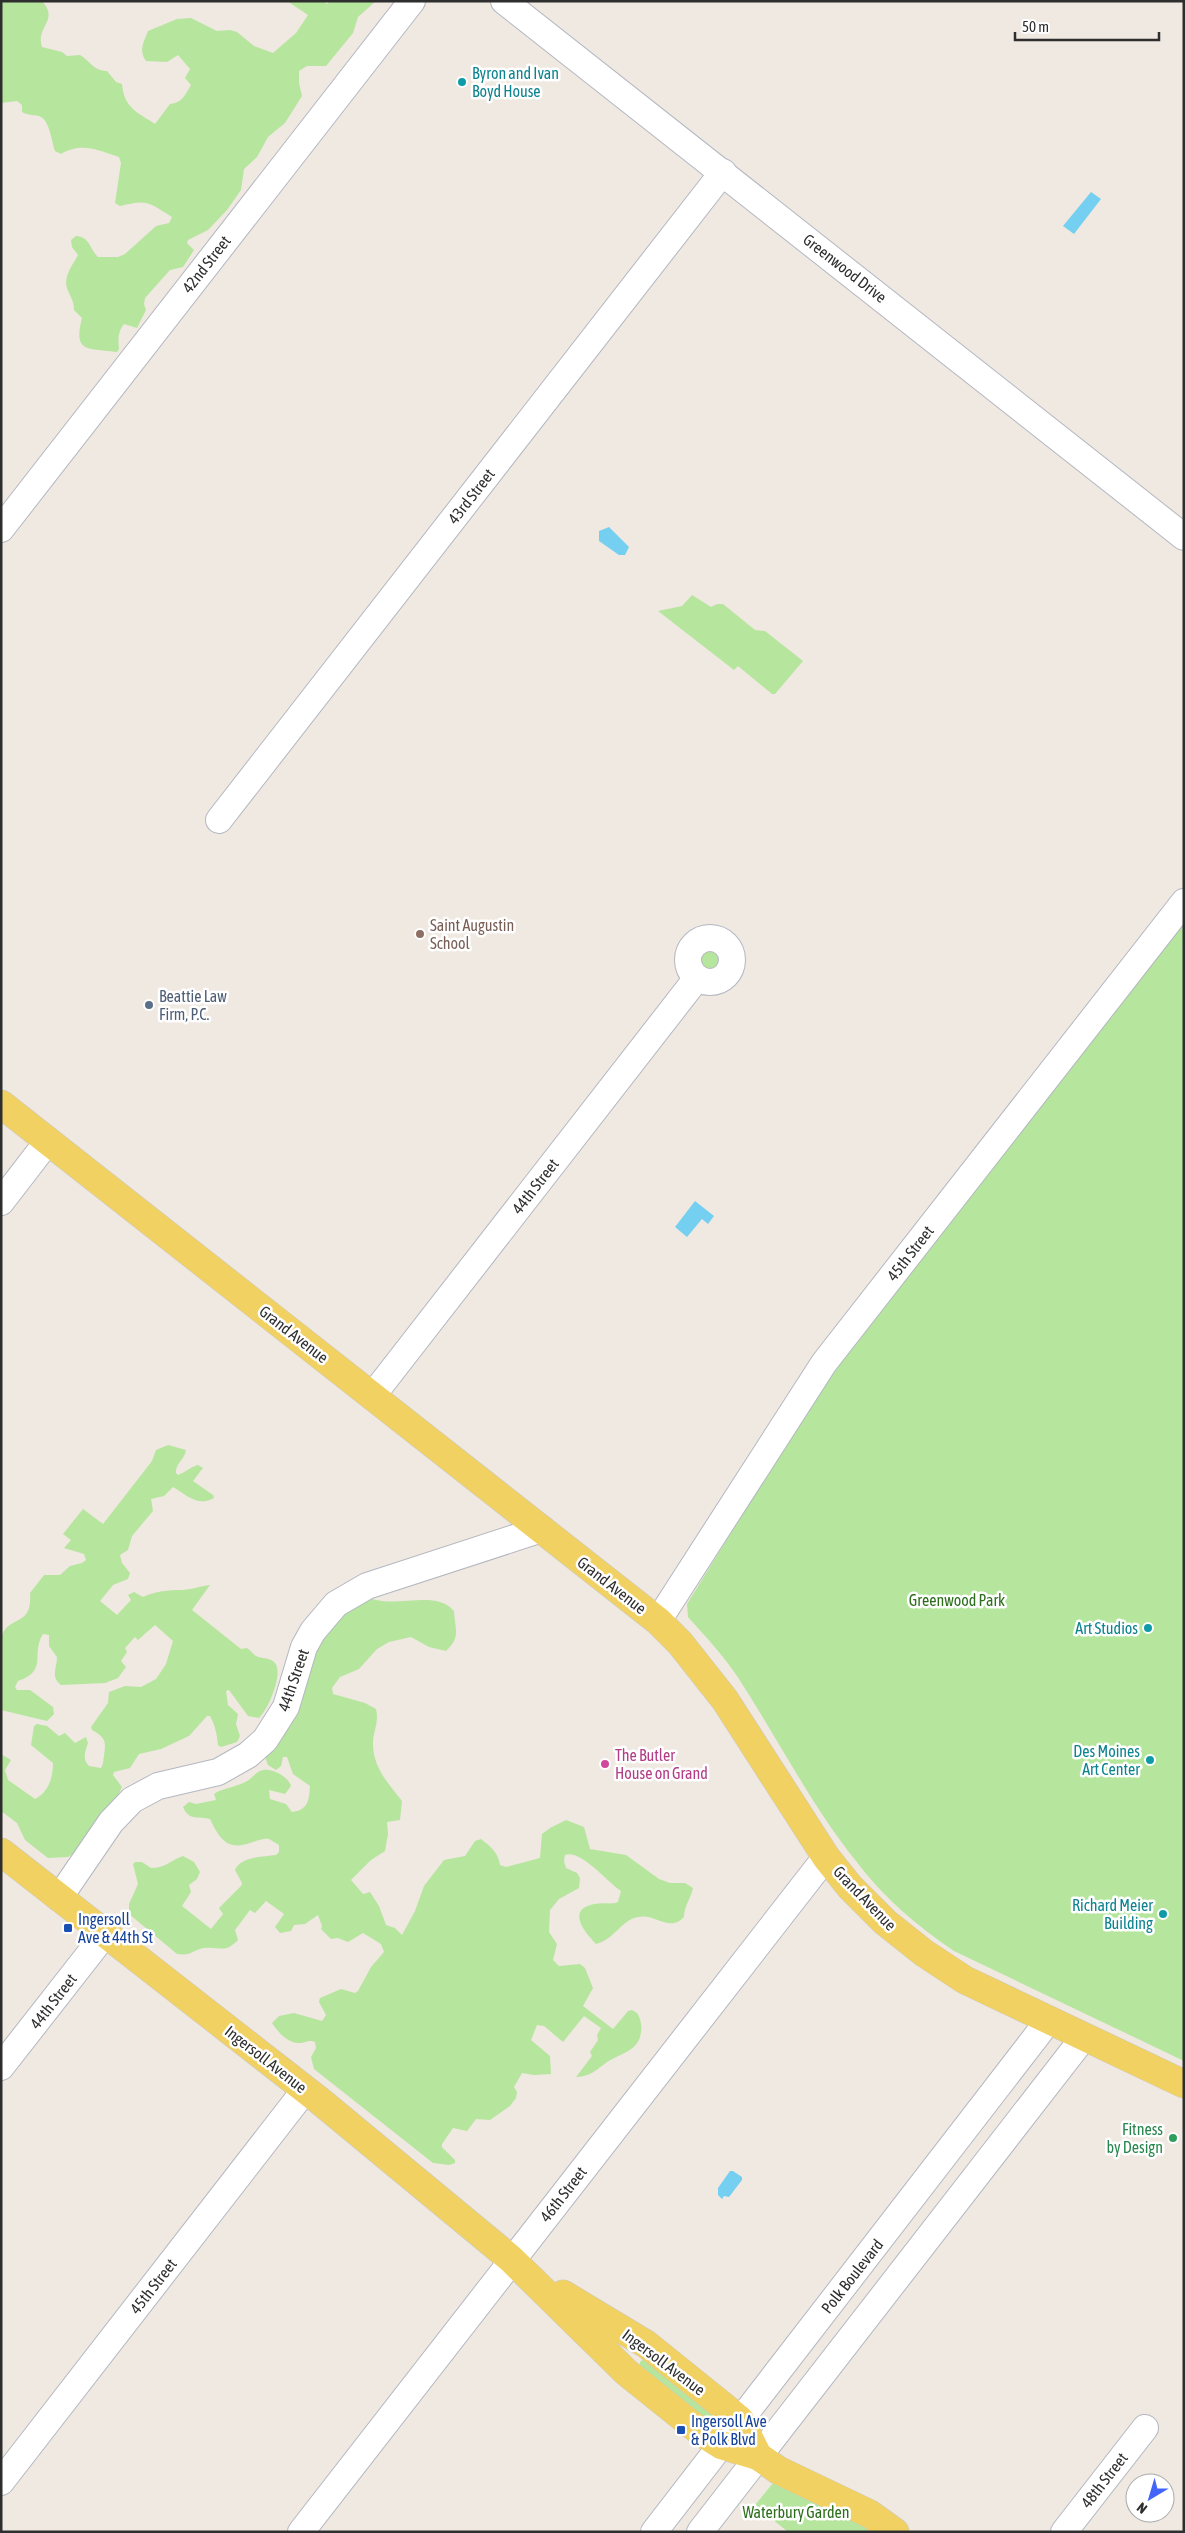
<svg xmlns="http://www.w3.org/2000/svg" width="1185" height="2533" viewBox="0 0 1185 2533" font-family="'Asap Condensed',sans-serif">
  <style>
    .green { fill: #b6e59e }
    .water { fill: #75cff0 }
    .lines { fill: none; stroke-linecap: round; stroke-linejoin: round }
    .minor-casing { stroke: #b4b7c1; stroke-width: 28 }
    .major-casing { stroke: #c9c9c9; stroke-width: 29 }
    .minor { stroke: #fff; stroke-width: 26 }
    .major { stroke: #f2d163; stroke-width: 28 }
    .culture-dot { fill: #0f9aa8; stroke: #fff; stroke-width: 2 }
    .education-dot { fill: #8d6e63; stroke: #fff; stroke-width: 2 }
    .service-dot { fill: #5c6f8a; stroke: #fff; stroke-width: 2 }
    .hotel-dot { fill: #d1479c; stroke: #fff; stroke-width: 2 }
    .transit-dot { fill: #1a4fb4; stroke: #fff; stroke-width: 2 }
    .leisure-dot { fill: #2e9e5b; stroke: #fff; stroke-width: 2 }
    .labels { text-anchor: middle; stroke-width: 5; stroke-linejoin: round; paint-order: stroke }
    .culture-label { font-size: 16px; fill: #0d838f; stroke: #fff; text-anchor: end }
    .street-label { font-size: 16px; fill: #2e2e2e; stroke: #fff }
    .education-label { font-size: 16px; fill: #785e54; stroke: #fff; text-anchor: start }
    .service-label { font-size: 16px; fill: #4e5e75; stroke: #fff; text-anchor: start }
    .park-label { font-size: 16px; fill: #2c6e1b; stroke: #fff }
    .hotel-label { font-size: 16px; fill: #b23c85; stroke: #fff; text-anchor: start }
    .transit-label { font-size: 16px; fill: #164399; stroke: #fff; text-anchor: start }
    .leisure-label { font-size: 16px; fill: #27864d; stroke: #fff; text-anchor: end }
  </style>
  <rect width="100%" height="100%" fill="#efe9e1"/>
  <!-- green -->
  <g class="green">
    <path d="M 1,1 L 42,1 C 60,21 35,26 42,47 L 62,52 L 67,56 L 80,55 C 90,61 95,72 107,71 L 116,82 L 122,84 C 124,108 137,112 155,124 L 170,104 C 182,103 185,95 191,85 L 185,78 L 190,69 L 178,55 L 167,62 L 146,61 C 138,50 144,42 148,31 L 177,19 L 191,18 L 217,31 L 230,30 L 237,32 L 254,46 L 273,53 L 296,33 L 308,15 L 287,1 L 323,1 L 327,4 L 330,1 L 376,1 L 358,17 L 353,33 L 326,66 L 307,66 L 299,71 L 299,83 L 302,96 L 285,123 L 268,137 L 257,157 L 244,169 L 241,190 L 227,210 L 208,230 L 188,240 L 187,243 L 194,250 L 183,267 L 170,270 L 145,298 L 144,304 L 146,310 L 137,328 L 124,324 C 118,331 118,340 119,349 L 117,352 C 87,348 73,353 82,318 L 74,310 C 74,300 70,297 67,288 C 63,277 73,264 78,255 L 72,247 L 71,240 L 76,236 C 90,237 89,248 98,257 L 118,257 L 125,254 L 156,226 L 169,223 L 172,217 C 148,202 148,199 120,206 L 115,203 L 121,163 L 119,157 C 97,150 82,142 61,154 L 55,151 C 52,143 50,122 41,117 C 36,114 28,116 22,112 L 22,105 L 17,101 L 1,103 Z"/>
    <polygon points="692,595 711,607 717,604 723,604 755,630 765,631 803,661 775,694 772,694 738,666 734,670 658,611 682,606"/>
    <path d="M 1184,919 L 1184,2061 L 954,1951 C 917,1926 883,1897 856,1861 C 811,1805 778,1739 739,1679 C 724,1656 706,1637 688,1617 L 687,1604 L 825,1381 Z"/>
    <circle cx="711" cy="960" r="13"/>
    <path d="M 168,1445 L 186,1450 C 185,1459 175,1464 176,1473 L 178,1475 C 186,1472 190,1467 198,1465 L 203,1468 L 193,1481 L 213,1495 L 214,1498 C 198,1507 188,1496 173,1487 L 164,1496 L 151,1499 L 153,1511 L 132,1536 L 128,1550 L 120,1555 L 122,1563 L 130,1573 L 128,1579 L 113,1585 L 100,1601 L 117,1615 L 131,1600 L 128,1595 L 134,1592 L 143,1597 C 155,1591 169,1590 182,1590 C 189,1590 201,1586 210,1585 L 192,1610 L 241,1649 L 247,1648 C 250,1650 253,1654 256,1656 C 262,1659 269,1657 274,1662 C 285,1671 268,1710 259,1718 L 248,1716 L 229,1690 L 226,1691 L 228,1705 L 238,1714 L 236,1724 L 240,1736 L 237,1742 L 221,1747 L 218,1745 C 217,1734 215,1725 210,1716 L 207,1716 L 189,1736 L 161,1749 L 139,1754 L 130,1768 L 114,1772 L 113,1775 L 122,1787 L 116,1799 L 76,1852 L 68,1857 L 48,1858 L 25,1840 L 17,1823 L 1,1811 L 1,1754 L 11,1760 L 5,1770 L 8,1780 L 35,1799 C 49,1792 53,1777 53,1763 L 31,1745 L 34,1726 L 37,1724 L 47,1726 L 59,1736 L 65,1733 L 75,1743 L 86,1737 L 88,1743 C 85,1752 82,1759 89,1766 L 101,1768 C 104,1763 103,1761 104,1756 C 106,1741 106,1738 92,1730 L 91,1727 L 108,1703 L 109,1692 L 125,1686 L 141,1687 L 156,1679 L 166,1664 L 173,1641 L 155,1625 L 138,1640 L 135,1637 L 125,1648 L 127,1652 L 121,1661 L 126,1667 L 118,1678 L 105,1683 L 61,1685 C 50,1676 57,1669 57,1657 L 49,1646 L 49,1635 L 43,1634 C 30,1655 49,1670 18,1681 L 15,1687 L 17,1690 L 30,1690 L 53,1707 L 54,1714 L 47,1721 L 1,1710 C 1,1690 0,1657 1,1639 C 6,1614 33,1629 30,1593 L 44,1575 L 60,1575 L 70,1566 L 82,1563 L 86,1560 L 84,1554 L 64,1548 L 71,1540 L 63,1534 L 83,1509 L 103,1524 L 152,1461 L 156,1450 Z"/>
    <path d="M 370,1598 C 397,1609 435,1589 454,1611 C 455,1630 461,1637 446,1651 L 429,1647 L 411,1637 L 389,1642 L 377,1649 L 359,1669 L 340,1677 L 332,1688 L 333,1694 L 365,1703 L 376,1709 C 379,1721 374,1730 373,1741 C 372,1767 388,1783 402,1801 L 400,1820 L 387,1822 L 388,1834 L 385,1851 L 371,1860 L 351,1880 L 363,1894 L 370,1892 L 379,1906 L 386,1925 L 395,1928 L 402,1935 L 415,1911 L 424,1886 L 444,1860 L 465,1856 L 475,1841 L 481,1839 C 491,1847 498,1852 500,1865 L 506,1867 L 540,1858 L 542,1834 L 550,1828 L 566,1820 L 584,1827 L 590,1849 L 626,1855 L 659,1879 L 670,1883 L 685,1883 L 693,1888 C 691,1898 684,1906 684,1917 C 669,1933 656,1913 638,1917 C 621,1920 614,1940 596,1944 C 585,1933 565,1909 595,1904 C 603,1902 611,1905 618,1902 L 621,1891 C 608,1883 581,1849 565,1855 L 564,1861 L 566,1868 L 577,1873 L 580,1878 L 579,1888 L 559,1899 L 550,1910 L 549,1932 L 557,1944 L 553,1960 L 559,1966 L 580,1964 L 585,1968 L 593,1988 L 583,2006 L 613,2029 L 628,2011 L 632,2010 L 637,2013 C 641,2019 642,2026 641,2032 C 639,2051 621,2053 607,2062 C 596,2070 592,2076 576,2077 L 592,2056 L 590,2052 L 598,2040 L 597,2035 L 601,2028 L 584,2016 L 563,2042 L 544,2026 L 537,2025 L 531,2040 L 550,2056 L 551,2074 L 534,2075 L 522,2073 L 514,2087 L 517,2092 L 516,2098 L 510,2106 L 490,2120 L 476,2119 L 467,2131 L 453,2128 L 442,2144 L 442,2147 L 455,2160 L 455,2163 L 449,2165 L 433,2163 L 314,2069 L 311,2057 L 316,2048 L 315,2042 C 308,2039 306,2043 299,2043 C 287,2043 278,2032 272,2023 L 279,2016 L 294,2013 L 322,2021 L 326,2015 L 319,2002 L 320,1998 L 341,1989 L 355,1993 L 358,1991 L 371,1967 L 384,1952 L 381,1944 L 363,1933 L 348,1942 L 338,1938 L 331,1939 L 321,1929 L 322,1926 L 318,1915 L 305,1924 L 294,1925 L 291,1931 L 280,1933 L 275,1927 L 284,1914 L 266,1901 L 255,1913 L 250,1910 L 235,1930 L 238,1940 C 224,1954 221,1946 204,1948 C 192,1950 193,1956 177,1954 L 129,1914 L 129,1904 L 138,1884 L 133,1864 L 135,1862 L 142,1862 L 151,1868 C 166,1868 171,1860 183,1856 L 194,1862 L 200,1872 L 197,1879 L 189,1885 L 191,1892 L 182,1906 L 211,1929 L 223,1914 L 219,1908 L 241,1886 L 242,1883 L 235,1870 C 241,1856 263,1857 276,1855 L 279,1852 L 279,1845 L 269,1839 C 263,1838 257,1841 250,1843 C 227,1851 219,1838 210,1819 C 198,1816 189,1821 183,1807 L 189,1802 L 196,1804 L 216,1800 L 214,1794 L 217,1792 C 226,1788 239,1786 247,1781 C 253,1778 256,1771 263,1770 C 272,1768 289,1777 291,1786 L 285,1794 L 269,1790 L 270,1799 L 286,1804 L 292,1812 C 308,1810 309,1801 310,1786 L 293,1774 L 287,1757 L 283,1757 L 281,1766 L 276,1770 L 268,1765 L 265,1757 L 278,1743 L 298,1711 L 318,1645 L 339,1617 Z"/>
    <polygon points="645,2358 715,2410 707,2421 640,2367 640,2362"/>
    <polygon points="773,2483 879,2532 788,2532 755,2505"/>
  </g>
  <!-- water -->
  <g class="water">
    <polygon points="1091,192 1101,199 1074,234 1063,226"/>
    <polygon points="609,527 629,547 625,555 619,555 599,541 599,531"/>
    <polygon points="695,1201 714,1216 708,1224 702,1219 687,1237 675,1227"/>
    <polygon points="730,2171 733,2171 742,2177 742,2180 729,2197 724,2196 722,2199 718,2195 718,2188"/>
  </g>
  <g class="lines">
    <defs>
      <g id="minor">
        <polyline points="504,1 1184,537"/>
        <polyline points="1,529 412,1"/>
        <polyline points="219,820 723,172"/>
        <circle cx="710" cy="960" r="22"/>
        <polyline points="1,1202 48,1141"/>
        <polyline points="373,1395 697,978"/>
        <polyline points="658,1621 824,1363 1184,902"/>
        <polyline points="59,1898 111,1822 132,1800 158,1786 218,1772 248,1755 265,1740 286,1707 304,1647 313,1631 336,1604 367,1586 542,1529"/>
        <polyline points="1,2067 105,1934"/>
        <polyline points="1,2482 305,2090"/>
        <polyline points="301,2532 826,1857"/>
        <polyline points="654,2532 1049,2020"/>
        <polyline points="700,2532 1084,2037"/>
        <polyline points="1064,2532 1145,2428"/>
      </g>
      <g id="major">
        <polyline points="1,1104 658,1621 680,1643 725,1700 826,1857 850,1887 885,1922 924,1953 965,1980 1184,2084"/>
        <polyline points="1,1852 320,2101 511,2259 626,2372 702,2433 721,2445 758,2456 778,2470 870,2514 895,2532"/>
        <polyline points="563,2294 646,2344 723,2406 740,2420 758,2456"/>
      </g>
    </defs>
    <!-- minor casing -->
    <use href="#minor" class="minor-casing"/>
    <!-- major casing -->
    <use href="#major" class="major-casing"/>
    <!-- minor -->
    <use href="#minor" class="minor"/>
    <!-- major -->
    <use href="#major" class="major"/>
  </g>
  <!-- markers -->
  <g class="culture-dot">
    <circle cx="462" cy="82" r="5"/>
    <circle cx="1148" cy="1628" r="5"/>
    <circle cx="1150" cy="1760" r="5"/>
    <circle cx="1163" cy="1914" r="5"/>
  </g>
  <circle class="education-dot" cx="420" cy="934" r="5"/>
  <circle class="service-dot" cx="149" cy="1005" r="5"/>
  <circle class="hotel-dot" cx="605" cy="1764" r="5"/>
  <g class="transit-dot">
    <rect x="63" y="1923" width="10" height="10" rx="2.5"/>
    <rect x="676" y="2425" width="10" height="10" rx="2.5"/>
  </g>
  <circle class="leisure-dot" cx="1173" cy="2138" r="5"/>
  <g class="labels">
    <!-- culture labels -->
    <g class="culture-label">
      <text x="472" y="79" text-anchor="start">Byron and Ivan<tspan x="472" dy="18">Boyd House</tspan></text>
      <text x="1138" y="1634">Art Studios</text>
      <text x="1140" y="1757">Des Moines<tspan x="1140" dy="18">Art Center</tspan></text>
      <text x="1153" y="1911">Richard Meier<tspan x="1153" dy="18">Building</tspan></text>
    </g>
    <!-- street labels -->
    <g class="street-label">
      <text transform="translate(206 264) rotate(-52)" y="6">42nd Street</text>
      <text transform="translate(845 268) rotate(38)" y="6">Greenwood Drive</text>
      <text transform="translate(471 496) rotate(-52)" y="6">43rd Street</text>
      <text transform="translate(535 1186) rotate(-52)" y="6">44th Street</text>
      <text transform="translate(910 1253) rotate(-52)" y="6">45th Street</text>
      <text transform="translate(294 1334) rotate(38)" y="6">Grand Avenue</text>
      <text transform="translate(612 1585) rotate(38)" y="6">Grand Avenue</text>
      <text transform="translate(293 1680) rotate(-71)" y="6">44th Street</text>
      <text transform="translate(865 1898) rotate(46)" y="6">Grand Avenue</text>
      <text transform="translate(53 2001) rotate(-52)" y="6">44th Street</text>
      <text transform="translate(266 2059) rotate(38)" y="6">Ingersoll Avenue</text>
      <text transform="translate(563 2194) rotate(-52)" y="6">46th Street</text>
      <text transform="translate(852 2276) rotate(-52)" y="6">Polk Boulevard</text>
      <text transform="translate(153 2286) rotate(-52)" y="6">45th Street</text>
      <text transform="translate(664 2362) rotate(37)" y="6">Ingersoll Avenue</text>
      <text transform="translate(1104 2480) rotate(-52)" y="6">48th Street</text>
    </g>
    <!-- education labels -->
    <g class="education-label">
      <text x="430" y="931">Saint Augustin<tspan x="430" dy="18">School</tspan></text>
    </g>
    <!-- service labels -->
    <g class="service-label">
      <text x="159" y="1002">Beattie Law<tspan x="159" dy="18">Firm, P.C.</tspan></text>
    </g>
    <!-- park labels -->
    <g class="park-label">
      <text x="957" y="1606">Greenwood Park</text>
      <text x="796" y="2518">Waterbury Garden</text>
    </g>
    <!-- hotel labels -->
    <g class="hotel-label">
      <text x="615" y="1761">The Butler<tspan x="615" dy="18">House on Grand</tspan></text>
    </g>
    <!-- transit labels -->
    <g class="transit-label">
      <text x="78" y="1925">Ingersoll<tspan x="78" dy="18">Ave &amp; 44th St</tspan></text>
      <text x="691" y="2427">Ingersoll Ave<tspan x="691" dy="18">&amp; Polk Blvd</tspan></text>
    </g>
    <!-- leisure labels -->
    <g class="leisure-label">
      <text x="1163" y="2135">Fitness<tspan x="1163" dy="18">by Design</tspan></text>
    </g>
  </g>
  <!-- border -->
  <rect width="1185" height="2533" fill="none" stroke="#2e2e2e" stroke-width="5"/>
  <!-- north arrow -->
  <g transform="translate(1150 2498) rotate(218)"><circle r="24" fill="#ffffff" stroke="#ababab"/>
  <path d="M0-4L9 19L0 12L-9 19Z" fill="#4264fb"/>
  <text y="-8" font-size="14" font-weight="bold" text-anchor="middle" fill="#2e2e2e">N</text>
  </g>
  <!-- scale -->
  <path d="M1015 32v8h144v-8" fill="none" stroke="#2e2e2e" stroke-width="2.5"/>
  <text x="1022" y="32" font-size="15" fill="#2e2e2e" stroke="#ffffff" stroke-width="4" paint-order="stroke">50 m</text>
</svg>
